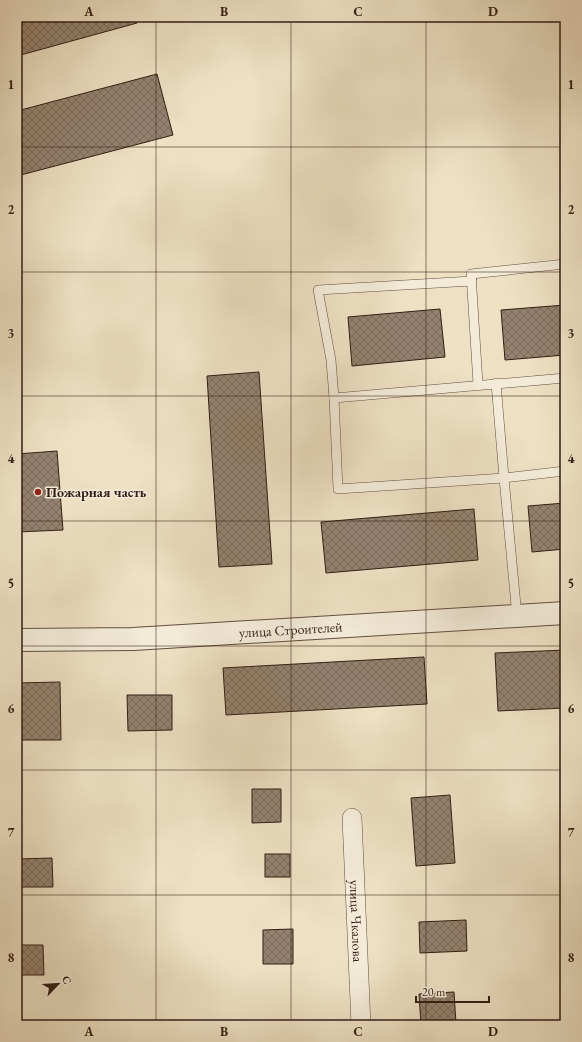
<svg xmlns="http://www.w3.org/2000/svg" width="582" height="1042" viewBox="0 0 582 1042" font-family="'EB Garamond',serif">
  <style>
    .building { fill: url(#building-cross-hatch); stroke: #331d14 }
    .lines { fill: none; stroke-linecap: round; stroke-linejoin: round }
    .service-casing { stroke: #624e40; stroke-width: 10 }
    .minor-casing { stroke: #624e40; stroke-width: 20 }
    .tertiary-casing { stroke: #624e40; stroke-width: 24 }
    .service { stroke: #f3ebd8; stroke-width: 9 }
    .minor { stroke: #f3ebd8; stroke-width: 19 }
    .tertiary { stroke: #f3ebd8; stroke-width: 22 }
    .grid { fill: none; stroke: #331d14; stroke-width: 1; stroke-opacity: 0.55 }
    .poi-dot { fill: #8f2418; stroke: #f3ebd8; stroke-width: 1.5 }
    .labels { text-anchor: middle; stroke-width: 3; stroke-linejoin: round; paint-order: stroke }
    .poi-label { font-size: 14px; font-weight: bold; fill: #331d14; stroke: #f3ebd8; text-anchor: start }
    .street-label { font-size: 14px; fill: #331d14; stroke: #f3ebd8 }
    .neatline { fill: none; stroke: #331d14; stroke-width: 1.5 }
    .grid-label { font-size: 13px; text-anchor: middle; font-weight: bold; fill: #331d14 }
  </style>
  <defs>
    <pattern id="building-cross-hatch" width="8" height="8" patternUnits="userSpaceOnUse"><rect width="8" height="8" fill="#94826f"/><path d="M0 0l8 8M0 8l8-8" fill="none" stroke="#796a5a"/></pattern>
  </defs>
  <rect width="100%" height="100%" fill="#ede0c3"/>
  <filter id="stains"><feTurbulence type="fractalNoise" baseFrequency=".005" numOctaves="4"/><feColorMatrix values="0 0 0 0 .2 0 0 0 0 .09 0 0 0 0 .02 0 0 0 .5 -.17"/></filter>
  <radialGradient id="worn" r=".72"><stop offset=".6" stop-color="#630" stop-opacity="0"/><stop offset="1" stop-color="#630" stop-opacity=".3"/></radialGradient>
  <!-- building -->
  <g class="building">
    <polygon points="17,17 136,17 137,23 17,56"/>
    <polygon points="157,74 173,135 17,176 17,111"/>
    <polygon points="565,305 565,355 505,360 501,310"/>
    <polygon points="440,309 445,357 352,366 348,317"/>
    <polygon points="259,372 272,564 219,567 207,376"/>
    <polygon points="57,451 63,530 17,532 17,454"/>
    <polygon points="565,503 565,549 532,552 528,506"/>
    <polygon points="474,509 478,560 326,573 321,522"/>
    <polygon points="565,650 565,708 498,711 495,653"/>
    <polygon points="424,657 427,704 226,715 223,668"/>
    <polygon points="60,682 61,740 17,740 17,683"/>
    <polygon points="127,695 172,695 172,730 128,731"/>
    <polygon points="252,789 281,789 281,822 252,823"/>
    <polygon points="450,795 455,863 416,866 411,798"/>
    <rect x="265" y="854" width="25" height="23"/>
    <polygon points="52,858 53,887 17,887 17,859"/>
    <polygon points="466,920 467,951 420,953 419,922"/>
    <polygon points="293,929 293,964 263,964 263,930"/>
    <polygon points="17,945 43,945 44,975 17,975"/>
    <polygon points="454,992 456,1023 421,1025 419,994"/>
  </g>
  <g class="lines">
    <defs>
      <g id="service">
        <polyline points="472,281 318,290 331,360 334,398 338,489 504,478 565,471"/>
        <polyline points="496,383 504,478 517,616"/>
        <polyline points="478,384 471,274 565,264"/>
        <polyline points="334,398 565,378"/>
      </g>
      <g id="minor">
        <path id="s1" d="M 352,818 L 361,1025"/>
      </g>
      <g id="tertiary">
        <path id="s2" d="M 17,640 L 133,639 L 565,613"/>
      </g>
    </defs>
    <!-- service casing -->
    <use href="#service" class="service-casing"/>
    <!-- minor casing -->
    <use href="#minor" class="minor-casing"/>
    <!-- tertiary casing -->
    <use href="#tertiary" class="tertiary-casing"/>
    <!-- service -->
    <use href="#service" class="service"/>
    <!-- minor -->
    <use href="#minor" class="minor"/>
    <!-- tertiary -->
    <use href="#tertiary" class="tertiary"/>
  </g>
  <!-- grid -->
  <path class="grid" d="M 156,17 L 156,1025M 291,17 L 291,1025M 426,17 L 426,1025M 17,147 L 565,147M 17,272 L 565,272M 17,396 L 565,396M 17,521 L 565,521M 17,646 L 565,646M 17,770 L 565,770M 17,895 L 565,895"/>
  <!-- markers -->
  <circle class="poi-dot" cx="38" cy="492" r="4"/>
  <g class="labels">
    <!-- poi labels -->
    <g class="poi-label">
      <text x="46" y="497">Пожарная часть</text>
    </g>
    <!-- street labels -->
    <g class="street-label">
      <text dy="5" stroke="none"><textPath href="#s2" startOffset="274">улица Строителей</textPath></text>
      <text dy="5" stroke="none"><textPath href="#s1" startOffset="103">улица Чкалова</textPath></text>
    </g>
  </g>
  <!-- margin -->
  <rect width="582" height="1042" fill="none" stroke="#ede0c3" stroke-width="44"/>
  <!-- north arrow -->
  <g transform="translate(58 984) rotate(65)" stroke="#f3ebd8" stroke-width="3" paint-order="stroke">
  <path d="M0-3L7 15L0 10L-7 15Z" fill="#331d14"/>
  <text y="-6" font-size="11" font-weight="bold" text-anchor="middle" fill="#331d14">С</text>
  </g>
  <!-- scale -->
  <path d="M416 996v6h73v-6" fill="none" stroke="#331d14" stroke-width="2"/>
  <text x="422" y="996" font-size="12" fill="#331d14" stroke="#f3ebd8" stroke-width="3" paint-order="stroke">20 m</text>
  <rect x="22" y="22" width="538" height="998" class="neatline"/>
  <g class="grid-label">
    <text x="89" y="16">A</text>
    <text x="224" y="16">B</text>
    <text x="358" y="16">C</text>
    <text x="493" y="16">D</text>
    <text x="11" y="89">1</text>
    <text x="571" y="89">1</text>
    <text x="11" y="214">2</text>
    <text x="571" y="214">2</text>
    <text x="11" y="338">3</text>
    <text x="571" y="338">3</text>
    <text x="11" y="463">4</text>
    <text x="571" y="463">4</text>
    <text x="11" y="588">5</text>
    <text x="571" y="588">5</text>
    <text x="11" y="713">6</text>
    <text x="571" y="713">6</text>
    <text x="11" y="837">7</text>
    <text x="571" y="837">7</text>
    <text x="11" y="962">8</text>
    <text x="571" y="962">8</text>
    <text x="89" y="1036">A</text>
    <text x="224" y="1036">B</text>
    <text x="358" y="1036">C</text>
    <text x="493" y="1036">D</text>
  </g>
  <rect width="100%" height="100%" filter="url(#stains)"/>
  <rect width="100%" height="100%" fill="url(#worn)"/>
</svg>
